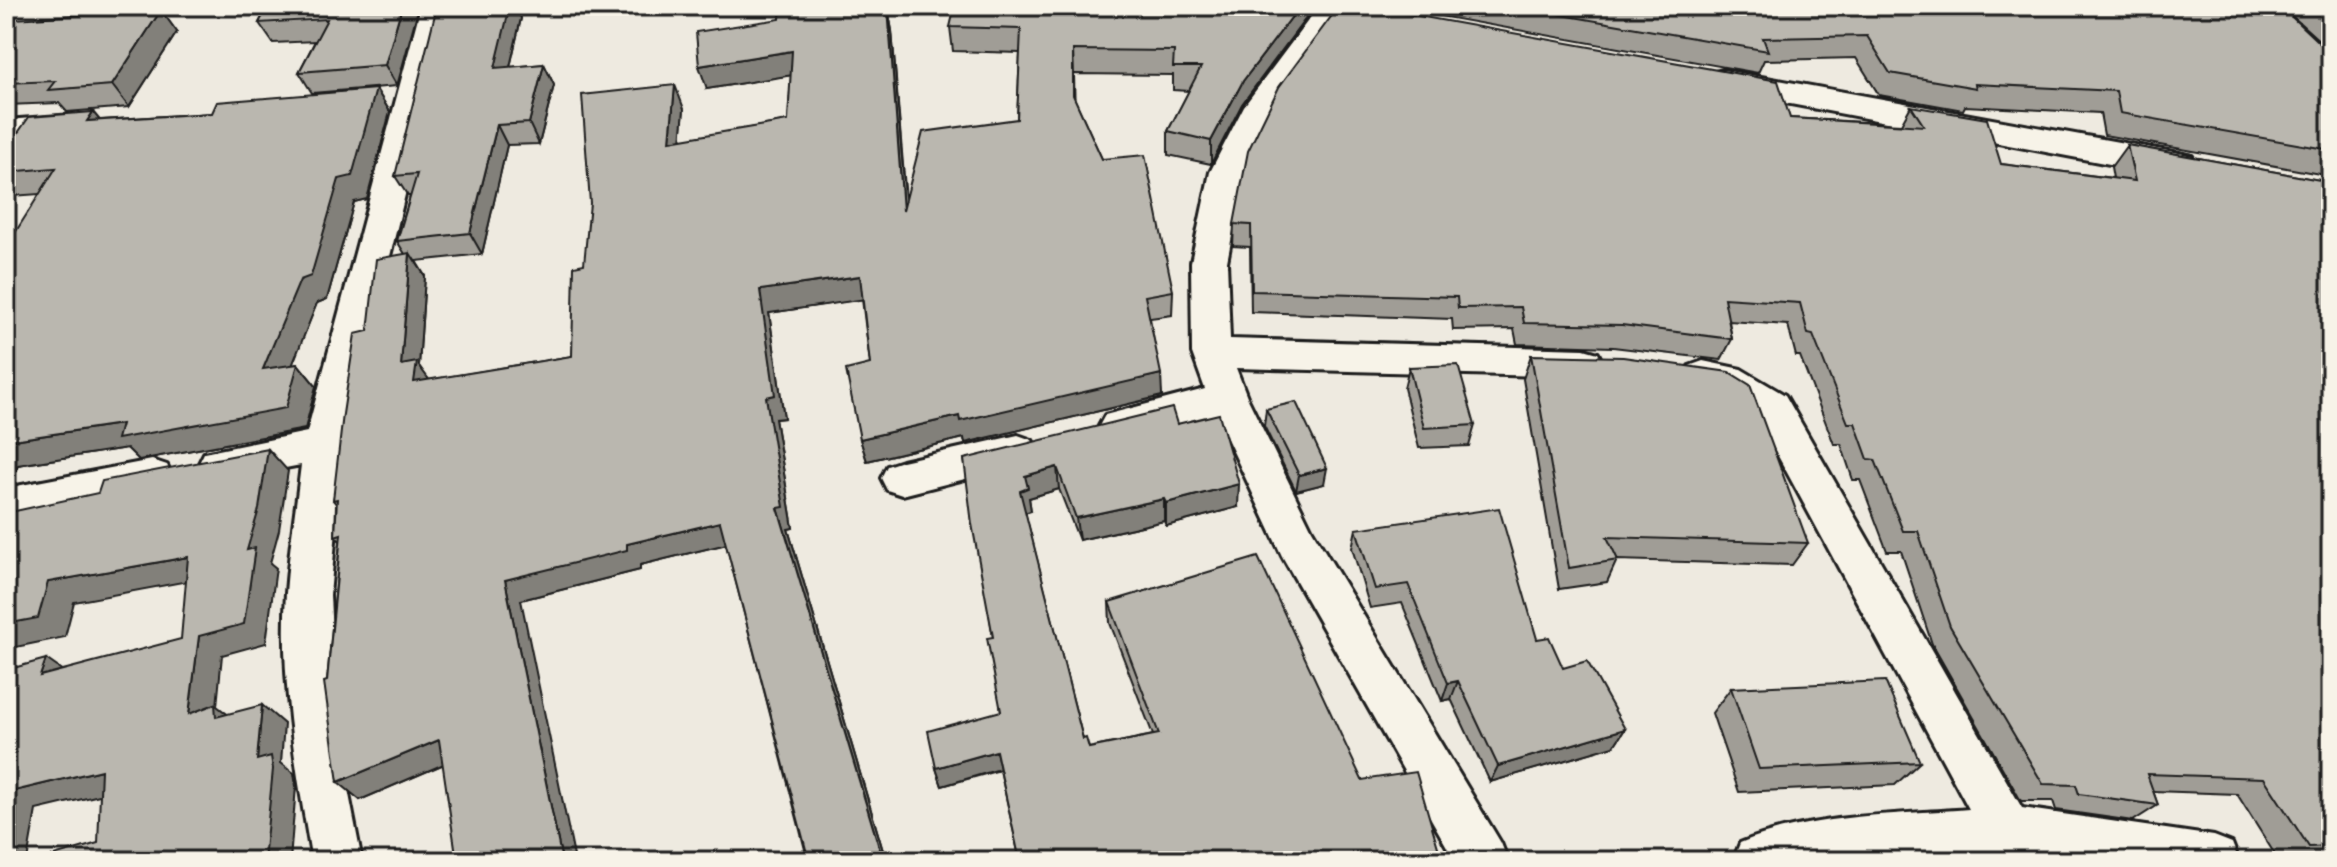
<svg xmlns="http://www.w3.org/2000/svg" width="2337" height="867" viewBox="0 0 2337 867" font-family="'Gochi Hand',sans-serif">
  <style>
    .lines { fill: none; stroke-linecap: round; stroke-linejoin: round }
    .minor-casing { stroke: #1c1c1c; stroke-width: 6 }
    .secondary-casing { stroke: #1c1c1c; stroke-width: 6 }
    .minor { fill: #f7f3e8; fill-rule: evenodd }
    .secondary { fill: #f7f3e8; fill-rule: evenodd }
    .wall { fill: #a09d96; stroke: #1c1c1c; stroke-width: 2 }
    .shaded-wall { fill: #82807a; stroke: #1c1c1c; stroke-width: 2 }
    .building { fill: #bab7af; stroke: #1c1c1c; stroke-width: 2 }
  </style>
  <rect width="100%" height="100%" fill="#eeeae0"/>
  <filter id="ink" filterUnits="userSpaceOnUse"><feTurbulence type="fractalNoise" baseFrequency=".0125" numOctaves="2"/><feDisplacementMap in="SourceGraphic" scale="16" xChannelSelector="R" yChannelSelector="G"/><feConvolveMatrix kernelMatrix="1 2 1 2 8 2 1 2 1" color-interpolation-filters="sRGB"/></filter>
  <g filter="url(#ink)">
    <g class="lines">
      <defs>
        <g id="minor">
          <path d="M 421,6 L 451,6 L 344,445 L 330,595 L 334,678 L 347,784 L 362,861 L 312,861 C 297,774 280,682 286,593 C 289,550 296,508 301,465 L 218,481 L 204,477 L 198,465 L 204,453 L 307,432 Z"/>
          <polygon points="1319,6 1343,6 1346,10 1275,108 1244,172 1227,262 1230,339 1584,349 1598,353 1603,363 1598,373 1584,377 1236,368 1248,399 1312,530 1501,843 1508,861 1455,861 1282,556 1217,417 1119,442 1105,437 1099,426 1105,415 1205,389 1192,353 1191,262 1210,172 1244,106"/>
          <polygon points="73,115 84,118 89,125 84,132 6,140 6,120"/>
          <path d="M 1703,361 L 1741,369 L 1785,395 L 2022,808 L 2214,836 L 2232,843 L 2239,861 L 1997,861 L 1994,855 L 1932,861 L 1733,861 L 1740,843 C 1810,814 1894,815 1969,809 L 1757,417 L 1718,393 L 1689,386 L 1684,376 L 1689,366 Z"/>
          <polygon points="1018,435 1032,440 1038,451 1032,462 902,495 887,490 881,478 887,466 902,461"/>
          <polygon points="152,460 167,465 173,477 167,489 6,522 6,488"/>
        </g>
        <g id="secondary">
          <polygon points="1296,6 1364,6 1408,15 1412,22 1408,29 1396,32 1300,13"/>
          <polygon points="1723,70 2179,153 2192,156 2197,165 2192,174 2179,177 1711,89 1706,81 1711,73"/>
        </g>
      </defs>
      <!-- minor casing -->
      <use href="#minor" class="minor-casing"/>
      <!-- secondary casing -->
      <use href="#secondary" class="secondary-casing"/>
      <!-- minor -->
      <use href="#minor" class="minor"/>
      <!-- secondary -->
      <use href="#secondary" class="secondary"/>
    </g>
    <!-- wall -->
    <g class="wall">
      <polygon points="268,6 419,6 397,86 312,93 299,72 315,41 273,43 259,23"/>
      <polygon points="516,6 521,18 510,67 544,64 554,85 539,144 507,145 482,254 416,261 425,276 419,366 429,380 572,356 584,264 684,109 681,140 788,121 791,75 707,89 780,19 781,6 846,6 846,9 872,9 888,8 892,31 906,201 1017,119 1020,53 953,51 950,27 1306,18 1242,104 1211,164 1168,155 1168,131 1189,91 1173,90 1173,75 1074,74 1074,98 1102,159 1173,291 1172,315 1150,318 1162,396 965,443 964,438 867,461 860,439 870,364 862,299 769,313 784,418 775,419 793,528 788,529 886,861 808,861 726,544 640,565 640,570 521,600 442,765 360,800 327,681 340,541 335,536 336,504 333,500 368,331 405,254 397,241 410,196 408,196 395,176"/>
      <polygon points="1422,6 2281,6 2331,54 2331,176 2104,135 2100,113 1965,106 1963,110 1879,95 1856,58 1764,60 1758,73 1423,13"/>
      <polygon points="2281,6 2331,6 2331,51"/>
      <polygon points="161,10 177,32 129,107 67,112 59,103 6,105 6,29"/>
      <polygon points="376,89 390,112 367,199 354,202 327,299 317,303 292,365 298,364 316,386 305,429 139,460 127,448 18,465 10,484 39,194 12,196 6,190 6,150 100,120 212,113"/>
      <polygon points="1911,106 2001,164 2113,178 2111,167 2127,145 2331,182 2331,858 2279,861 2237,794 2153,791 2158,805 2133,821 2056,810 2053,801 2021,801 1932,644 1901,551 1887,551 1860,480 1853,480 1841,444 1834,444 1800,356 1796,356 1788,325 1729,321 1732,339 1721,360 1613,347 1517,344 1514,329 1453,330 1452,319 1251,312 1250,247 1233,246 1234,224 1790,118 1901,124"/>
      <polygon points="1531,355 1808,543 1792,565 1617,560 1607,582 1559,589 1523,379"/>
      <polygon points="1409,367 1475,425 1469,446 1419,448 1404,388"/>
      <polygon points="1266,409 1324,484 1296,491 1264,426"/>
      <polygon points="1177,424 1238,507 1166,526 1164,521 1079,540 1059,489 1029,498 1031,511 1025,512 1083,739 1089,748 1153,735 1110,623 1109,602 1362,780 1442,861 1020,861 1000,770 942,786 936,768 1001,711 993,637 964,459"/>
      <polygon points="1356,529 1537,639 1563,668 1625,729 1614,746 1490,782 1451,699 1442,701 1402,603 1370,608 1352,548"/>
      <polygon points="1731,688 1920,762 1895,785 1739,792 1712,713"/>
    </g>
    <!-- shaded-wall -->
    <g class="shaded-wall">
      <polygon points="402,6 419,6 397,86 385,65"/>
      <polygon points="506,6 516,6 521,18 505,89 495,68"/>
      <polygon points="1300,6 1308,6 1306,18 1242,104 1211,164 1211,141 1243,81"/>
      <polygon points="888,8 892,31 908,234 903,211"/>
      <polygon points="161,10 177,32 129,107 112,85"/>
      <polygon points="1073,50 1074,74 1075,119 1073,95"/>
      <polygon points="792,51 799,74 707,89 699,66"/>
      <polygon points="544,64 554,85 539,144 529,123"/>
      <polygon points="675,85 684,109 679,165 670,141"/>
      <polygon points="376,89 390,112 367,199 354,202 327,299 317,303 282,391 263,369 339,179"/>
      <polygon points="93,112 112,135 87,121"/>
      <polygon points="497,125 507,145 482,254 470,233"/>
      <polygon points="410,253 425,276 419,366 433,385 430,405 401,365"/>
      <polygon points="860,276 866,299 769,313 784,418 775,419 793,528 788,529 886,861 883,861 778,508 766,397 760,290"/>
      <polygon points="298,364 316,386 305,429 139,460 127,448 18,465 10,484 6,485 6,441 121,424"/>
      <polygon points="1161,374 1162,396 965,443 964,438 867,461 860,439 959,416"/>
      <polygon points="268,449 288,471 279,530 270,563 276,568 266,643 222,655 217,706 239,723 189,714 199,636 247,550"/>
      <polygon points="1057,467 1059,489 1029,498 1031,511 1023,513 1020,491 1025,476"/>
      <polygon points="1327,468 1324,484 1296,491 1299,475"/>
      <polygon points="1239,484 1238,507 1166,526 1166,503"/>
      <polygon points="1164,499 1164,521 1079,540 1076,518"/>
      <polygon points="720,522 731,543 640,565 640,570 521,600 575,861 562,861 505,580 627,544"/>
      <polygon points="188,557 210,577 74,602 65,637 6,649 6,624 48,582"/>
      <polygon points="46,659 73,678 40,676"/>
      <polygon points="1458,681 1451,699 1442,701 1448,683"/>
      <polygon points="262,705 284,724 281,763 294,773 296,786 290,861 264,861 257,760"/>
      <polygon points="1625,729 1614,746 1490,782 1498,766"/>
      <polygon points="439,740 458,758 360,800 338,782"/>
      <polygon points="996,751 1000,769 942,786 936,768"/>
      <polygon points="101,770 129,788 36,810 27,861 6,861 6,793"/>
      <polygon points="1382,851 1378,861 1350,861"/>
    </g>
    <!-- building -->
    <g class="building">
      <polygon points="268,6 402,6 385,65 299,72 327,19 259,23"/>
      <polygon points="437,6 510,6 495,68 544,64 529,123 497,125 470,233 397,241 417,174 395,176"/>
      <polygon points="781,6 841,6 841,10 867,6 871,6 872,9 888,8 903,211 923,132 1017,119 1021,29 950,27 955,6 1300,6 1243,81 1211,141 1168,131 1201,67 1173,67 1174,51 1073,50 1073,95 1102,159 1145,155 1173,291 1145,296 1161,374 960,421 959,416 860,439 846,370 870,364 860,276 760,290 775,395 766,397 784,507 778,508 883,861 809,861 720,522 627,544 627,550 505,580 562,861 457,861 439,740 338,782 324,682 327,681 341,534 335,536 337,499 333,500 343,414 355,334 368,331 376,259 410,253 401,365 417,362 414,382 572,356 574,266 584,264 590,203 582,95 675,85 670,141 788,121 792,51 699,66 696,32 780,19"/>
      <polygon points="1339,6 1363,6 1778,81 1790,118 1924,126 1911,106 1987,119 2001,164 2135,181 2127,145 2331,182 2331,846 2309,847 2264,778 2147,774 2158,805 2079,794 2076,785 2043,784 1950,626 1918,531 1903,531 1875,460 1868,459 1855,423 1848,423 1813,335 1808,334 1800,303 1724,298 1732,339 1622,325 1524,323 1521,307 1458,308 1457,297 1252,291 1251,225 1234,224 1248,151 1279,87"/>
      <polygon points="1511,6 2280,6 2331,54 2331,150 2120,113 2116,91 1975,84 1976,88 1890,73 1867,36 1763,38 1768,51"/>
      <polygon points="2324,6 2331,6 2331,13"/>
      <polygon points="161,10 112,85 48,90 55,81 6,83 6,29 13,19"/>
      <polygon points="376,89 352,176 339,179 311,276 300,280 263,369 298,364 286,408 117,439 121,424 6,441 6,247 56,168 6,172 6,150 29,117 93,112 87,121 212,113 217,102"/>
      <polygon points="1531,355 1623,357 1729,372 1750,385 1808,543 1607,537 1618,560 1569,568"/>
      <polygon points="1458,365 1475,425 1424,428 1409,367"/>
      <polygon points="1296,402 1327,468 1299,475 1266,409"/>
      <polygon points="1172,408 1177,424 1219,414 1239,484 1166,503 1164,499 1076,518 1057,467 1025,476 1028,488 1020,491 1083,739 1086,738 1089,748 1159,734 1109,602 1258,557 1362,780 1416,772 1442,861 1384,861 1382,851 1350,861 1275,861 1274,858 1259,861 1020,861 996,751 936,768 928,731 1001,711 987,638 993,637 972,524 964,459"/>
      <polygon points="268,449 259,509 247,550 255,548 244,624 199,636 189,714 215,704 216,717 262,705 257,760 271,756 273,769 264,861 37,861 98,843 101,770 6,793 6,670 46,659 40,676 181,639 188,557 48,582 38,618 6,624 6,513 98,493 102,481"/>
      <polygon points="1499,508 1537,639 1549,637 1563,668 1587,661 1625,729 1498,766 1458,681 1448,683 1408,584 1375,589 1356,529"/>
      <polygon points="1885,681 1920,762 1759,769 1731,688"/>
    </g>
  </g>
  <!-- margin -->
  <rect width="2337" height="867" fill="none" stroke="#f7f3e8" stroke-width="32"/>
  <rect x="16" y="16" width="2305" height="835" fill="none" stroke="#1c1c1c" stroke-width="3" filter="url(#ink)"/>
</svg>
